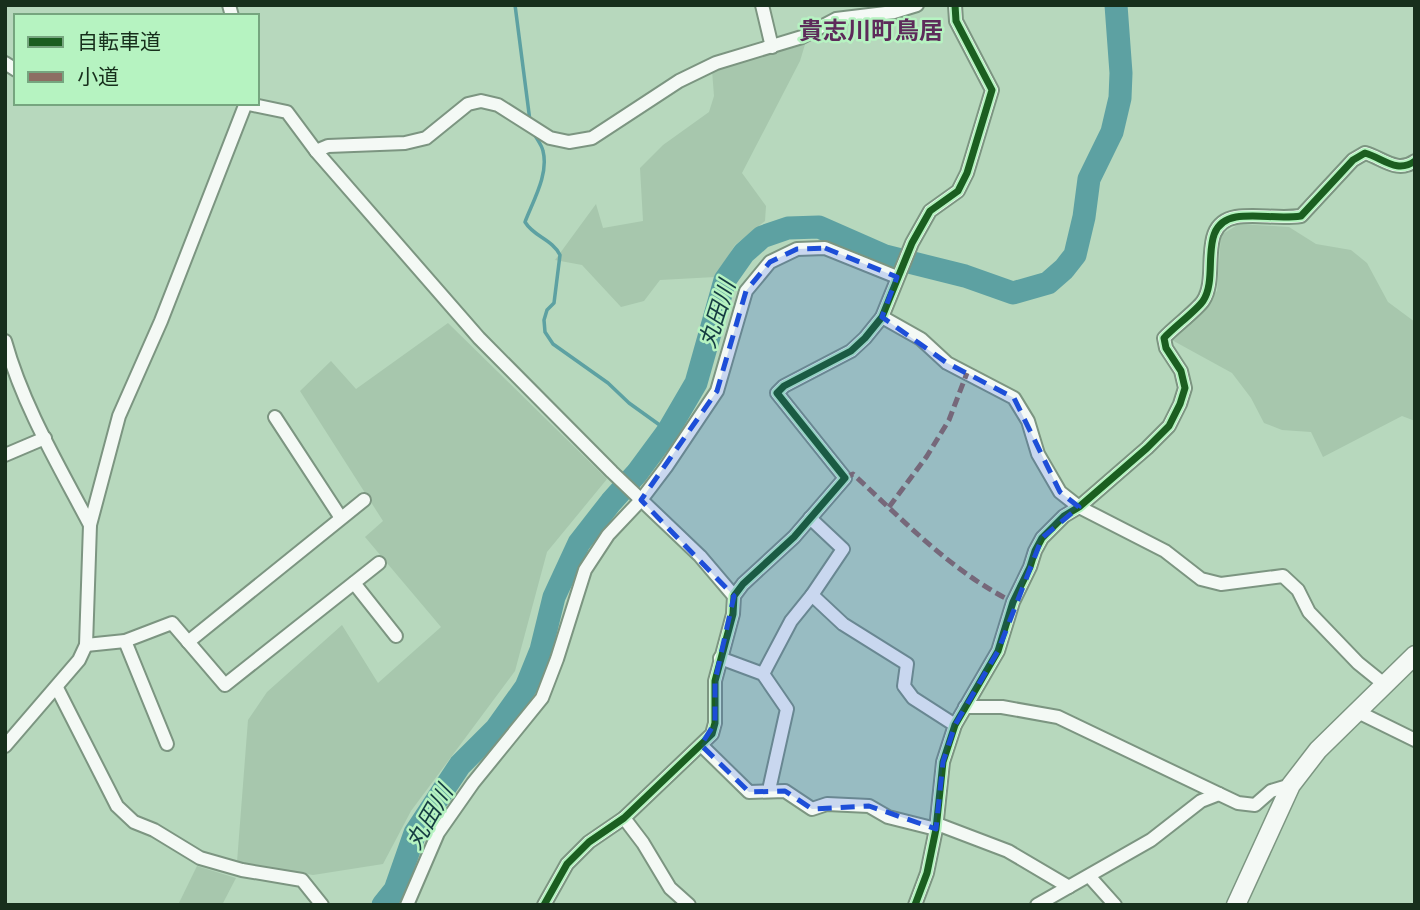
<svg xmlns="http://www.w3.org/2000/svg" width="1420" height="910" viewBox="0 0 1420 910" font-family="'Sofia Sans Condensed','Noto Sans JP',sans-serif">
  <style>
    .green { fill: #a7c7ad }
    .lines { fill: none; stroke-linecap: round; stroke-linejoin: round }
    .stream { stroke: #5da1a2; stroke-width: 3.5 }
    .river { stroke: #5da1a2; stroke-width: 23 }
    .street-casing { stroke: #7c9581; stroke-width: 16 }
    .secondary-casing { stroke: #7c9581; stroke-width: 21 }
    .street { stroke: #f4f9f5; stroke-width: 12 }
    .secondary { stroke: #f4f9f5; stroke-width: 18 }
    .quiet { stroke: #8d6e63; stroke-width: 5; stroke-dasharray: 10 5; stroke-linecap: butt }
    .cycleway-casing { stroke: #b6f3c1; stroke-width: 11 }
    .cycleway { stroke: #1b5e20; stroke-width: 7 }
    .marked { fill: #1d4ed8; fill-opacity: 0.2; stroke: #1d4ed8; stroke-width: 5; stroke-dasharray: 14 9; stroke-linejoin: round }
    .labels { text-anchor: middle; stroke-width: 5; stroke-linejoin: round; paint-order: stroke }
    .water-label { font-size: 23px; font-style: italic; fill: #153c42; stroke: #b6f3c1 }
    .quarter-label { font-size: 24px; font-weight: bold; fill: #5d2a5a; stroke: #b6f3c1 }
  </style>
  <rect width="100%" height="100%" fill="#b7d8bd"/>
  <!-- green -->
  <g class="green">
    <polygon points="806,41 800,61 742,173 766,206 765,221 735,245 715,277 660,280 644,301 621,307 582,265 555,260 596,204 603,228 643,221 640,168 663,145 709,112 714,96 712,70"/>
    <polygon points="1239,224 1289,227 1316,244 1351,250 1367,263 1388,302 1415,322 1415,421 1402,416 1323,457 1311,432 1282,430 1264,423 1251,398 1232,373 1170,339 1217,291 1221,235"/>
    <polygon points="448,323 607,479 547,552 515,671 411,811 383,864 313,875 237,862 248,720 267,692 342,625 378,683 441,627 365,537 383,521 300,391 331,361 356,389"/>
    <polygon points="197,866 236,878 222,905 178,905"/>
  </g>
  <g class="lines">
    <!-- stream -->
    <g class="stream">
      <polyline points="515,5 530,121"/>
      <path d="M 533,132 C 536,138 542,145 543,151 C 549,174 533,201 525,222 C 534,237 552,239 560,255 L 554,303 L 547,310 L 544,320 L 545,332 L 553,344 L 608,383 L 629,403 L 668,431"/>
    </g>
    <!-- river -->
    <polyline class="river" points="383,905 395,890 415,833 460,765 496,729 526,687 541,650 554,597 579,543 611,502 637,473 668,431 696,383 725,280 744,253 762,237 788,228 819,227 885,256 965,276 1013,293 1048,283 1064,269 1075,255 1084,217 1089,179 1112,132 1120,98 1121,73 1116,5"/>
    <defs>
      <g id="street">
        <polyline points="229,5 232,16"/>
        <polyline points="762,5 772,47"/>
        <polyline points="5,63 16,70"/>
        <polyline points="244,103 287,112 316,151 479,338 612,472 700,556 734,596"/>
        <polyline points="316,151 328,146 405,143 426,138 468,104 481,101 498,105 550,138 569,142 592,138 679,81 716,63 802,37 836,19 894,12 917,5"/>
        <polyline points="882,317 921,339 947,363 1014,398 1028,421 1038,454 1060,492 1079,507 1165,551 1201,579 1221,584 1283,576 1298,590 1309,612 1358,663 1384,684"/>
        <path d="M 5,341 C 23,406 59,466 90,525"/>
        <polyline points="275,417 341,518"/>
        <polyline points="5,455 45,438"/>
        <polyline points="810,518 843,549 812,595 843,624 907,664 904,686 913,698 955,725"/>
        <polyline points="354,583 396,636"/>
        <polyline points="125,641 167,744"/>
        <polyline points="188,642 364,500"/>
        <polyline points="86,645 125,641 172,623 225,685 379,563"/>
        <polyline points="720,658 763,674 787,709 769,790"/>
        <polyline points="763,674 791,621 812,595"/>
        <polyline points="57,688 117,806 134,822 154,830 200,858 242,870 302,880 322,905"/>
        <polyline points="965,707 1002,707 1058,717 1219,794"/>
        <polyline points="1358,712 1415,740"/>
        <polyline points="701,745 749,792 785,791 812,809 827,804 869,806 888,817 936,829"/>
        <polyline points="5,746 79,660 86,645 90,525 119,416 161,321 246,103"/>
        <polyline points="624,818 643,843 670,888 689,905"/>
        <polyline points="937,824 1008,851 1069,887"/>
        <polyline points="1089,876 1115,905"/>
        <polyline points="407,905 438,833 473,783 542,698 557,659 585,570 608,535 641,500 666,467 717,391 746,291 770,262 797,249 825,248 897,277"/>
        <polyline points="544,905 567,864 589,842 624,818 712,734 715,723 715,681 733,614 734,596 743,584 794,537 845,478 777,393 784,386 851,351 865,338 882,317 912,243 930,211 958,191 967,173 992,90 956,21 955,5"/>
        <path d="M 915,905 L 927,873 L 936,829 L 943,762 L 955,725 L 998,651 L 1013,602 L 1030,567 L 1035,551 L 1042,538 L 1064,516 L 1079,507 L 1147,448 L 1169,426 L 1180,404 L 1185,388 L 1181,371 L 1166,348 L 1164,338 C 1173,328 1197,310 1203,301 C 1220,276 1196,224 1236,217 C 1257,214 1279,219 1301,216 L 1353,160 L 1365,153 C 1383,158 1397,174 1415,161"/>
        <polyline points="1037,905 1151,840 1201,801 1219,794 1238,803 1255,805 1271,791 1291,785"/>
      </g>
      <polyline id="secondary" points="1236,905 1291,785 1318,750 1415,655"/>
    </defs>
    <!-- street casing -->
    <use href="#street" class="street-casing"/>
    <!-- secondary casing -->
    <use href="#secondary" class="secondary-casing"/>
    <!-- street -->
    <use href="#street" class="street"/>
    <!-- secondary -->
    <use href="#secondary" class="secondary"/>
    <!-- quiet -->
    <g class="quiet">
      <path d="M 845,478 L 853,474 C 903,520 952,572 1013,602"/>
      <polyline points="889,507 927,456 949,420 967,373"/>
    </g>
    <defs>
      <g id="cycleway">
        <polyline points="544,905 567,864 589,842 624,818 712,734 715,723 715,681 733,614 734,596 743,584 794,537 845,478 777,393 784,386 851,351 865,338 882,317 912,243 930,211 958,191 967,173 992,90 956,21 955,5"/>
        <path d="M 915,905 L 927,873 L 936,829 L 943,762 L 955,725 L 998,651 L 1013,602 L 1030,567 L 1035,551 L 1042,538 L 1064,516 L 1079,507 L 1147,448 L 1169,426 L 1180,404 L 1185,388 L 1181,371 L 1166,348 L 1164,338 C 1173,328 1197,310 1203,301 C 1220,276 1196,224 1236,217 C 1257,214 1279,219 1301,216 L 1353,160 L 1365,153 C 1383,158 1397,174 1415,161"/>
      </g>
    </defs>
    <!-- cycleway casing -->
    <use href="#cycleway" class="cycleway-casing"/>
    <!-- cycleway -->
    <use href="#cycleway" class="cycleway"/>
  </g>
  <!-- marked area -->
  <path class="marked" d="M 825,248 L 897,277 L 882,317 L 947,363 L 1014,398 L 1060,492 L 1079,507 L 1042,538 L 998,651 L 955,725 L 943,762 L 936,829 L 869,806 L 812,809 L 785,791 L 749,792 L 701,745 L 715,723 L 715,681 L 734,596 L 641,500 L 717,391 L 746,291 L 770,262 L 797,249 Z"/>
  <g class="labels">
    <!-- water labels -->
    <g class="water-label">
      <text transform="translate(717 314) rotate(-72)" y="8">丸田川</text>
      <text transform="translate(429 817) rotate(-60)" y="8">丸田川</text>
    </g>
    <!-- quarter labels -->
    <g class="quarter-label">
      <text x="871" y="39">貴志川町鳥居</text>
    </g>
  </g>
  <!-- border -->
  <rect width="1420" height="910" fill="none" stroke="#172f1c" stroke-width="14"/>
  <!-- legend -->
  <rect x="14" y="14" width="245" height="91" fill="#b6f3c1" stroke="#76a57f" stroke-width="2"/>
  <rect x="28" y="37" width="35" height="10" fill="#1b5e20" stroke="#76a57f" stroke-width="2"/>
  <text x="77" y="49" font-size="21" fill="#172f1c">自転車道</text>
  <rect x="28" y="72" width="35" height="10" fill="#8d6e63" stroke="#76a57f" stroke-width="2"/>
  <text x="77" y="84" font-size="21" fill="#172f1c">小道</text>
</svg>
